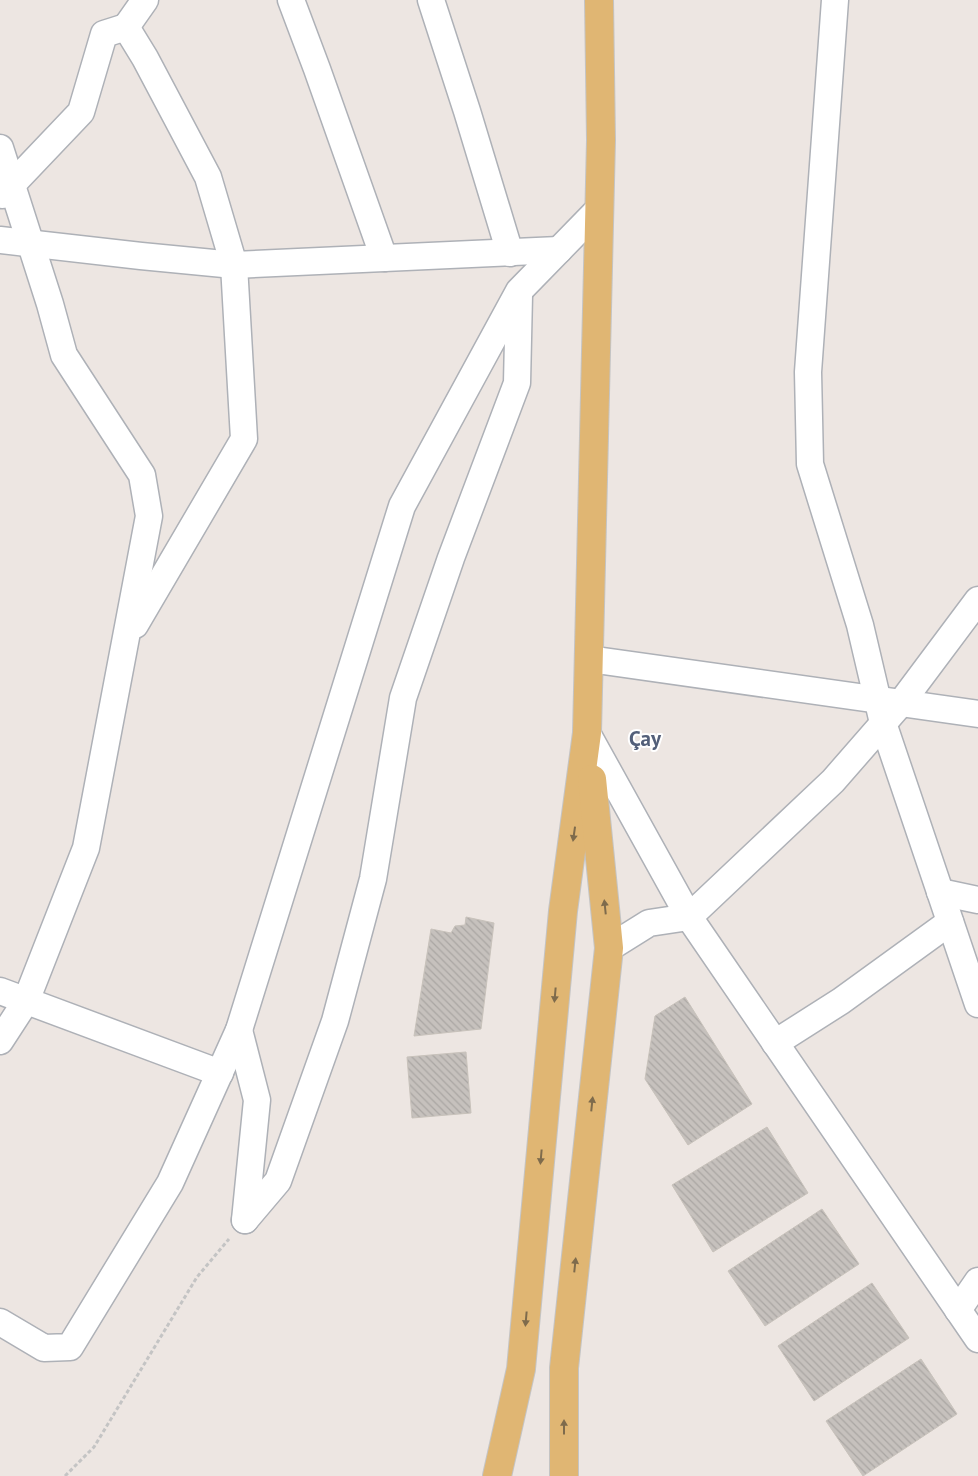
<svg xmlns="http://www.w3.org/2000/svg" width="978" height="1476" viewBox="0 0 978 1476" font-family="'PT Sans',sans-serif">
  <style>
    .building { fill: url(#building-back-hatch); stroke: #c8c2bb }
    .lines { fill: none; stroke-linecap: round; stroke-linejoin: round }
    .minor-casing { stroke: #aeb1b7; stroke-width: 29 }
    .major-casing { stroke: #c4c4c4; stroke-width: 30 }
    .path { stroke: #c4c4c4; stroke-width: 3; stroke-dasharray: 4 2.5; stroke-linecap: butt }
    .minor { stroke: #fff; stroke-width: 26 }
    .major { stroke: #e0b673; stroke-width: 28 }
    .oneway { fill: #7e6b4c }
    .labels { text-anchor: middle; stroke-width: 4; stroke-linejoin: round; paint-order: stroke }
    .district-label { font-size: 21px; font-weight: bold; fill: #535f79; stroke: #fff }
  </style>
  <defs>
    <pattern id="building-back-hatch" width="6" height="6" patternUnits="userSpaceOnUse" patternTransform="scale(1.25)"><rect width="6" height="6" fill="#c6c1bd"/><path d="M-1 5l2 2M0 0l6 6M5-1l2 2" fill="none" stroke="#aaa6a3"/></pattern>
  </defs>
  <rect width="100%" height="100%" fill="#ede6e2"/>
  <!-- building -->
  <g class="building">
    <polygon points="466,917 494,923 481,1029 414,1036 431,929 451,933 455,926 465,925"/>
    <polygon points="685,997 752,1104 688,1145 645,1079 655,1016"/>
    <polygon points="466,1052 471,1113 412,1118 407,1057"/>
    <polygon points="767,1127 808,1193 713,1252 672,1185"/>
    <polygon points="822,1209 859,1264 765,1326 728,1271"/>
    <polygon points="872,1283 909,1338 814,1401 778,1346"/>
    <polygon points="921,1359 957,1414 863,1476 826,1421"/>
  </g>
  <g class="lines">
    <defs>
      <g id="minor">
        <polyline points="291,0 317,69 384,258"/>
        <polyline points="431,0 467,111 510,253"/>
        <polyline points="835,0 808,372 810,464 860,625 883,723 978,1004"/>
        <polyline points="126,27 145,0"/>
        <polyline points="0,148 50,304 64,355 142,475 149,516 86,848 26,1001 0,1041"/>
        <polyline points="2,195 81,112 104,34 126,27 145,58 208,177 234,265 244,439 135,625"/>
        <polyline points="0,240 141,256 234,265 559,250"/>
        <polyline points="589,659 978,714"/>
        <polyline points="587,733 689,917 978,1339"/>
        <polyline points="940,892 978,900"/>
        <polyline points="609,948 649,923 689,917 833,781 901,703 978,600"/>
        <polyline points="0,991 220,1073"/>
        <polyline points="239,1030 257,1100 245,1220"/>
        <polyline points="775,1043 841,1001 950,922"/>
        <polyline points="245,1220 278,1181 335,1021 373,879 403,698 451,558 517,383 519,295"/>
        <polyline points="958,1310 978,1281"/>
        <polyline points="0,1322 44,1348 70,1347 170,1183 239,1030 402,506 519,291 599,209"/>
      </g>
      <g id="major">
        <polyline points="497,1476 521,1369 563,911 587,733 601,140 599,0"/>
        <polyline points="564,1476 564,1368 609,948 592,779"/>
      </g>
    </defs>
    <!-- minor casing -->
    <use href="#minor" class="minor-casing"/>
    <!-- major casing -->
    <use href="#major" class="major-casing"/>
    <!-- path -->
    <polyline class="path" points="65,1476 94,1447 197,1277 229,1239"/>
    <!-- minor -->
    <use href="#minor" class="minor"/>
    <!-- major -->
    <use href="#major" class="major"/>
  </g>
  <!-- one-way arrows -->
  <defs><path id="oneway-solid" d="M-6-.8H1V-3.2L6.5 0L1 3.2V.8H-6Z" transform="scale(1.25)"/></defs>
  <g class="oneway">
    <use href="#oneway-solid" transform="translate(574 834) rotate(98)"/>
    <use href="#oneway-solid" transform="translate(605 907) rotate(-96)"/>
    <use href="#oneway-solid" transform="translate(555 995) rotate(95)"/>
    <use href="#oneway-solid" transform="translate(592 1104) rotate(-84)"/>
    <use href="#oneway-solid" transform="translate(541 1157) rotate(95)"/>
    <use href="#oneway-solid" transform="translate(575 1265) rotate(-84)"/>
    <use href="#oneway-solid" transform="translate(526 1319) rotate(95)"/>
    <use href="#oneway-solid" transform="translate(564 1427) rotate(-90)"/>
  </g>
  <g class="labels">
    <!-- district labels -->
    <g class="district-label">
      <text x="645" y="746">Çay</text>
    </g>
  </g>
</svg>
